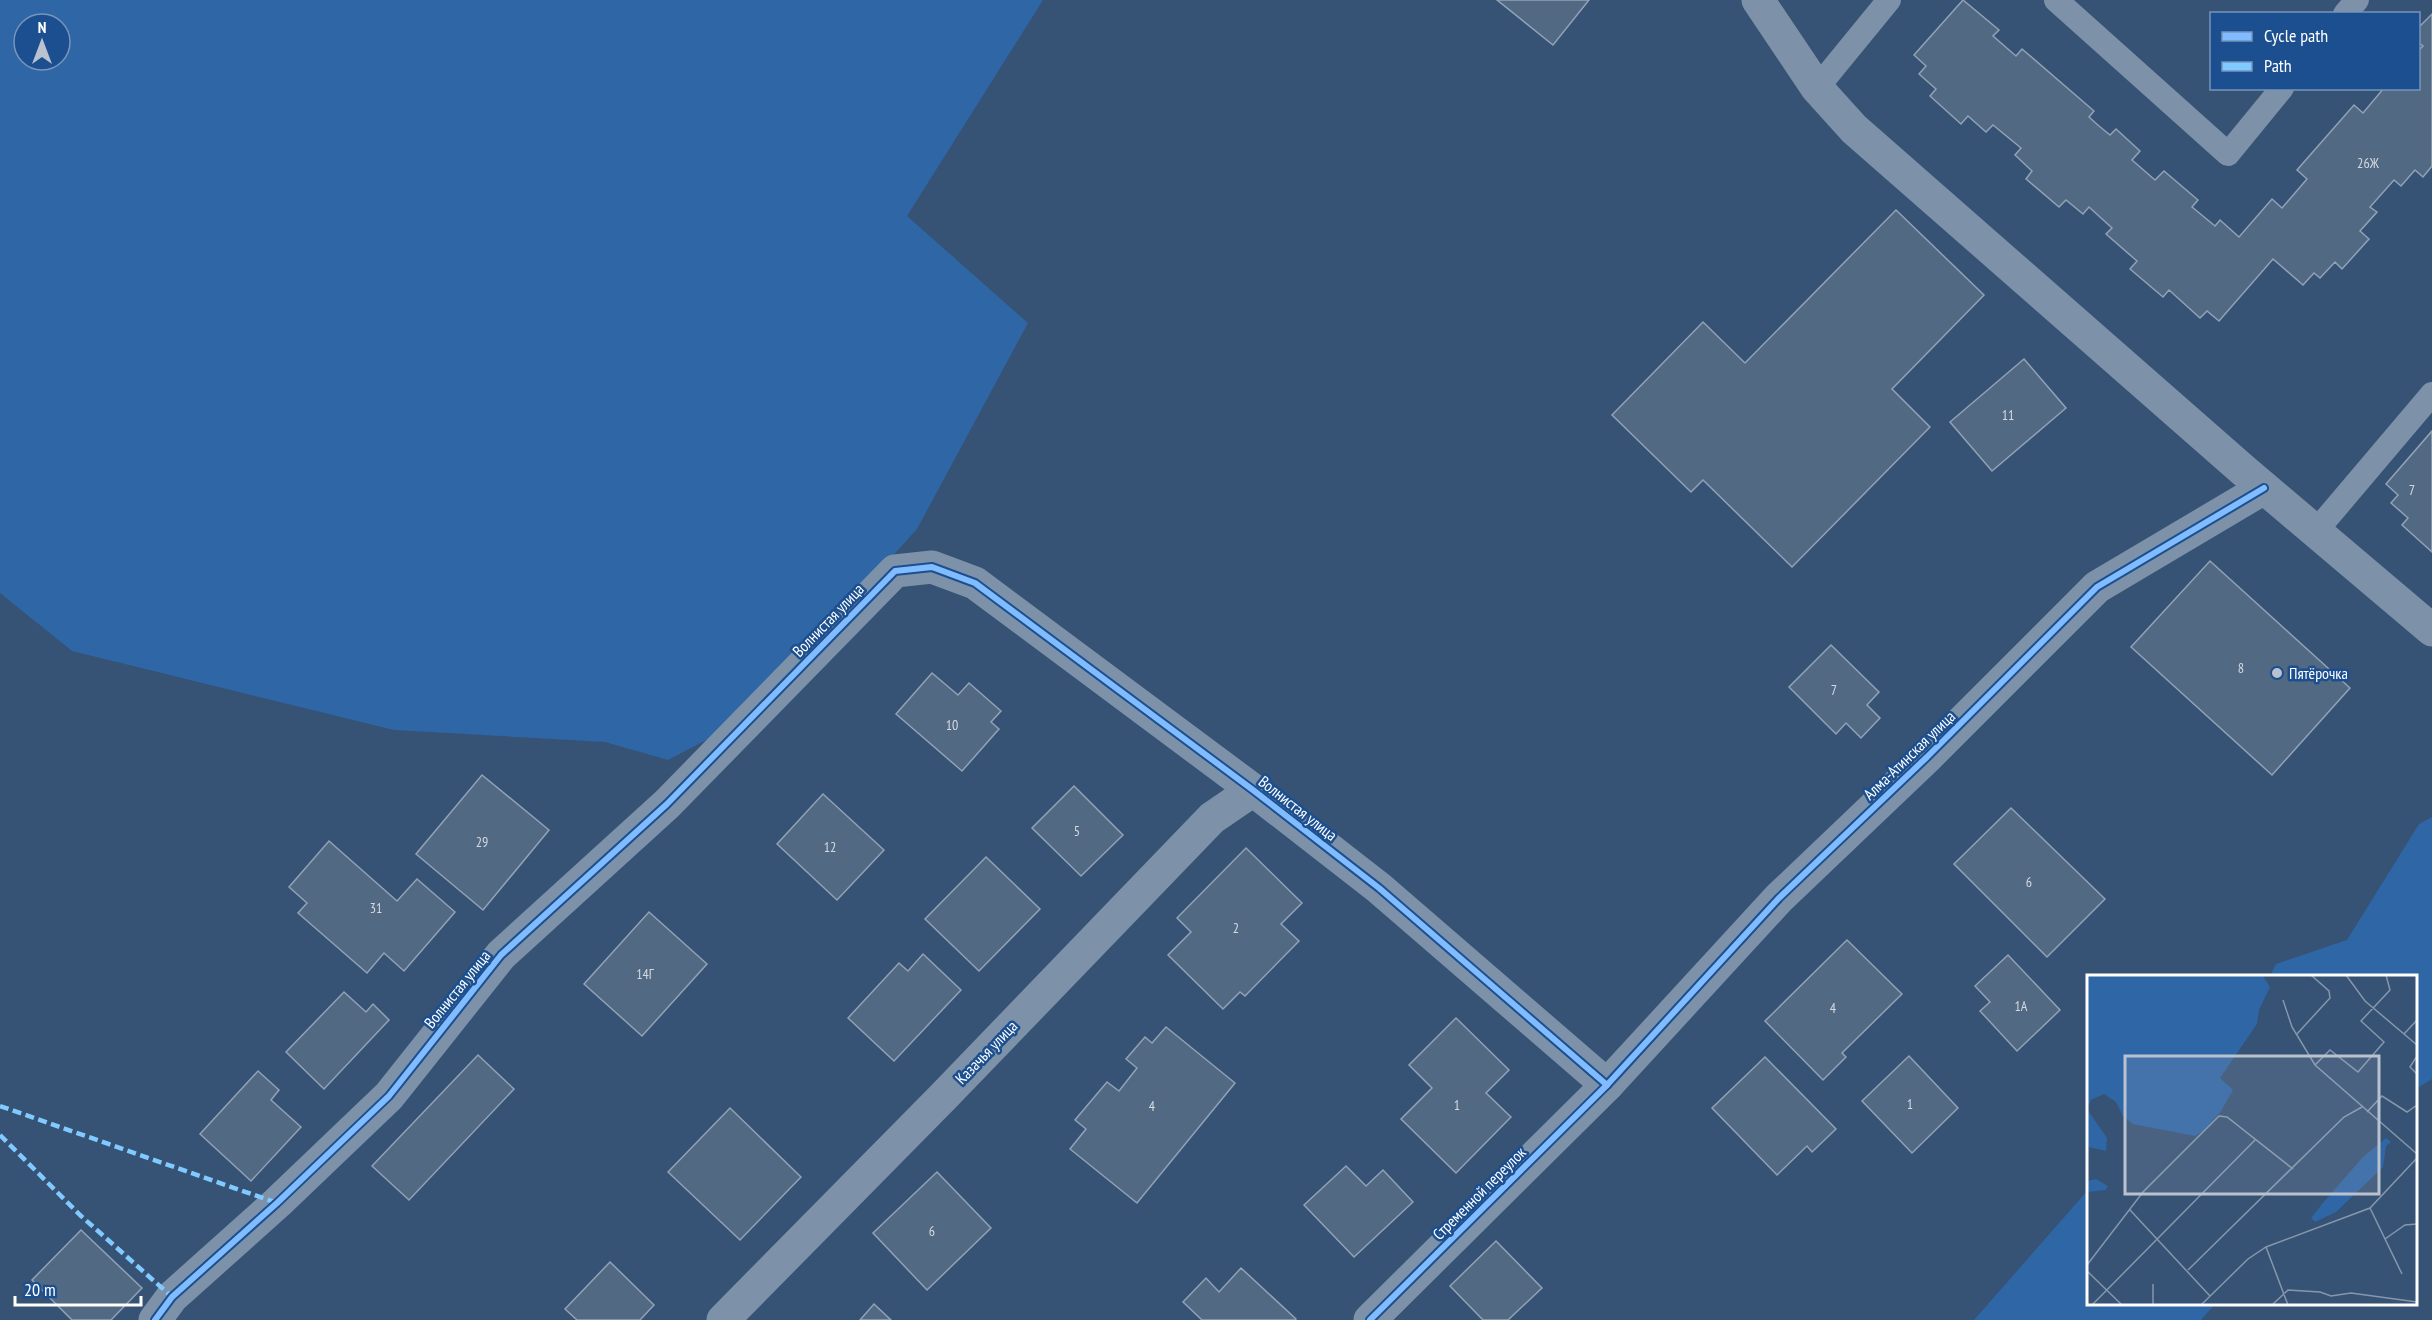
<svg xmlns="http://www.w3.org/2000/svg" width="2432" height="1320" viewBox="0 0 2432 1320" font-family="'PT Sans Narrow',sans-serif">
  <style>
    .green { fill: #2f66a5; fill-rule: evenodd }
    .building { fill: #526984; stroke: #92a2b6; stroke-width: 1.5 }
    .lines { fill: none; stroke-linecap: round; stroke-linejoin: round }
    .lane { stroke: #7d92a8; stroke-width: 24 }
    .street { stroke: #7d92a8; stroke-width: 33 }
    .quiet { stroke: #80caff; stroke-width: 4.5; stroke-dasharray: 9 4.5; stroke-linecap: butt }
    .cycleway-casing { stroke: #1b4f8f; stroke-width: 10 }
    .cycleway { stroke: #80bcff; stroke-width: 6 }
    .poi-dot { fill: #b9c2ce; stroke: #1b4f8f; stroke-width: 2 }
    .labels { text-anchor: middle; stroke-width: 5; stroke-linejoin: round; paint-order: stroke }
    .number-label { font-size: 14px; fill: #d4dae0 }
    .street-label { font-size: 16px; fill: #fff; stroke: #1b4f8f }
    .poi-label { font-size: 16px; fill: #fff; stroke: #1b4f8f; text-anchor: start }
    .inset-road { fill: none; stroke: #8697ac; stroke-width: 1.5 }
    .view { fill: #b9c2ce; fill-opacity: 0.15; stroke: #b9c2ce; stroke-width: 3 }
    .inset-edge { fill: none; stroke: #fff; stroke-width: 3 }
  </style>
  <rect width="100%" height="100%" fill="#365274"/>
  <!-- green -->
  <g class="green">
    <path d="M 0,0 L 1043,0 L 907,216 L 1028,323 L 917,529 L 745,720 L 668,760 L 605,742 L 394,730 L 72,651 L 0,593 ZM 24,24 L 60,24 L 60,60 L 24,60 Z"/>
    <polygon points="2432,817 2432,1079 2416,1089 2416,976 2270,976 2276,964 2347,940 2419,824"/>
    <polygon points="2088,1190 2088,1304 2215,1304 2201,1320 1974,1320"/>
  </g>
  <!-- building -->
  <g class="building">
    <polygon points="1497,0 1589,0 1553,45"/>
    <polygon points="1963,0 1999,30 1993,36 2016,56 2022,49 2094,111 2089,117 2099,126 2110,135 2116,129 2140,151 2132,160 2155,180 2164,171 2198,200 2192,207 2215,226 2220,220 2239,237 2272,199 2282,208 2307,179 2297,170 2354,105 2363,113 2384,88 2418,88 2418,51 2423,46 2418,42 2418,28 2432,14 2432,166 2423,177 2415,170 2401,186 2394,180 2370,207 2377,212 2360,231 2369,239 2342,269 2335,262 2320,278 2314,273 2303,285 2273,259 2219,321 2207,311 2200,318 2169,290 2163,297 2130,269 2137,261 2106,234 2112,228 2089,207 2083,214 2066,200 2059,207 2026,179 2032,171 2015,155 2021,148 1993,125 1986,132 1968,116 1961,124 1930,96 1936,89 1919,74 1926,66 1914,55"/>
    <polygon points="1896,210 1984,295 1892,389 1930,427 1792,567 1703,480 1691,492 1612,415 1703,322 1745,363"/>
    <polygon points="2024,359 2066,408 1992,471 1950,422"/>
    <polygon points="2432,431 2432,552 2402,525 2408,518 2391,503 2398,495 2386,484"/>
    <polygon points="2210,561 2350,688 2272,775 2131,647"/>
    <polygon points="1831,645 1879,692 1867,705 1880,718 1861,738 1846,723 1836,734 1789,687"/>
    <polygon points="932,673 958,695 969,683 1001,711 991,722 999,729 962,771 896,714"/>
    <polygon points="482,775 549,830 483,910 416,854"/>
    <polygon points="1074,786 1123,835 1081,876 1032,828"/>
    <polygon points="823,794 884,850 837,900 777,844"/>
    <polygon points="2011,808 2105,899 2047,957 1954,864"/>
    <polygon points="329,841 397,901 417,879 455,912 404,971 384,953 367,973 298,913 307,903 289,887"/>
    <polygon points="1246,848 1302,903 1281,924 1299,941 1245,996 1240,992 1223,1009 1168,955 1191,932 1177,918"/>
    <polygon points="986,857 1040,909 979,971 925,919"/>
    <polygon points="649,912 707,964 642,1036 584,984"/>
    <polygon points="1847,940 1902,994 1842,1053 1846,1057 1823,1080 1765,1021"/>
    <polygon points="923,954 961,990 894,1061 848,1018 899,963 908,971"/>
    <polygon points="2008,955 2060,1010 2017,1051 1980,1011 1990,1002 1975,986"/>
    <polygon points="344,992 366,1012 373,1004 389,1020 324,1089 286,1052"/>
    <polygon points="1456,1018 1509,1070 1486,1093 1511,1117 1456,1173 1401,1119 1432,1088 1409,1065"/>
    <polygon points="1166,1027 1235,1083 1137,1203 1070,1149 1086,1129 1075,1120 1107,1082 1119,1091 1137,1068 1126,1059 1145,1037 1152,1043"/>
    <polygon points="478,1055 514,1089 409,1200 372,1166"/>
    <polygon points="1909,1056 1958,1108 1912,1153 1862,1101"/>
    <polygon points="1765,1057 1836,1129 1812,1152 1807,1146 1777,1175 1712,1108"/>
    <polygon points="258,1071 279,1090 271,1100 301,1127 251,1181 200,1134"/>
    <polygon points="730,1108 801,1177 740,1240 668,1172"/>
    <polygon points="1346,1166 1366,1186 1383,1170 1413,1202 1354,1257 1304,1205"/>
    <polygon points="937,1172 991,1228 927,1290 873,1233"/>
    <polygon points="81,1230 142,1288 111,1320 72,1320 32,1280"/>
    <polygon points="1496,1241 1542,1288 1508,1320 1483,1320 1450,1286"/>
    <polygon points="610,1262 654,1305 640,1320 577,1320 565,1309"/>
    <polygon points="1241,1268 1296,1319 1295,1320 1202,1320 1183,1302 1206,1278 1219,1292"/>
    <polygon points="874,1304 891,1320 860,1320"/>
  </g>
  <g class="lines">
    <!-- lane -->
    <g class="lane">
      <polyline points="2056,0 2228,154 2282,88"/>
      <polyline points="2345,14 2357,0"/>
      <polyline points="1817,88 1889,0"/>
      <polyline points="2316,531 2432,394"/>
    </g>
    <!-- street -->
    <g class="street">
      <polyline points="1758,0 1817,88 1854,129 2243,470 2432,630"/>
      <polyline points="155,1320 172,1297 277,1203 389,1096 501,955 667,804 895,571 932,567 975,583 1253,790 1379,888 1607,1085"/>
      <polyline points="723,1320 943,1097 1212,818 1253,790"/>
      <polyline points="1370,1320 1607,1085 1779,898 1927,757 2097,587 2264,488"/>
    </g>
    <!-- quiet -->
    <g class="quiet">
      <polyline points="0,1106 277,1203"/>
      <polyline points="0,1135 80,1215 172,1297"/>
    </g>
    <defs>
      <g id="cycleway">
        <polyline points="155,1320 172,1297 277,1203 389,1096 501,955 667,804 895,571 932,567 975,583 1253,790 1379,888 1607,1085"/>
        <polyline points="1370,1320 1607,1085 1779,898 1927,757 2097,587 2264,488"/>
      </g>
    </defs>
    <!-- cycleway casing -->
    <use href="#cycleway" class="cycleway-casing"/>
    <!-- cycleway -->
    <use href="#cycleway" class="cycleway"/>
  </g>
  <!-- markers -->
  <circle class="poi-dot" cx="2277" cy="673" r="6"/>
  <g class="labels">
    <!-- number labels -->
    <g class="number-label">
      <text x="2368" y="168">26Ж</text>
      <text x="2008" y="420">11</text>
      <text x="2412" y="495">7</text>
      <text x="2241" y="673">8</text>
      <text x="1834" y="695">7</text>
      <text x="952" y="730">10</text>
      <text x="1077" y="836">5</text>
      <text x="482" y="847">29</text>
      <text x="830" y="852">12</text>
      <text x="2029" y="887">6</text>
      <text x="376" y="913">31</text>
      <text x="1236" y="933">2</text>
      <text x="645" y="979">14Г</text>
      <text x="2021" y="1011">1А</text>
      <text x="1833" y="1013">4</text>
      <text x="1910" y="1109">1</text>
      <text x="1457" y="1110">1</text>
      <text x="1152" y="1111">4</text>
      <text x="932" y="1236">6</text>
    </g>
    <!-- street labels -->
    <g class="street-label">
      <text transform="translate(828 620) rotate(-46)" y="6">Волнистая улица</text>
      <text transform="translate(1909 755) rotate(-44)" y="6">Алма-Атинская улица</text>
      <text transform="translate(1298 808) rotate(38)" y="6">Волнистая улица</text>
      <text transform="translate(457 989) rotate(-51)" y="6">Волнистая улица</text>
      <text transform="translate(986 1052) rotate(-46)" y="6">Казачья улица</text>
      <text transform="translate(1479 1193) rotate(-45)" y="6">Стременной переулок</text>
    </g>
    <!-- poi labels -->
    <g class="poi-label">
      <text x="2289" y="679">Пятёрочка</text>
    </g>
  </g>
  <!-- overview -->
  <g transform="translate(2087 975)">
    <rect width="330" height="330" fill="#365274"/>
    <path d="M 0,0 L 176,1 L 183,12 L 172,35 L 170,49 L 133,103 L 146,115 L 134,136 L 116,156 L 108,161 L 46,149 L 36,141 L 29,127 L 17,119 L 4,125 L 0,134 L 20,163 L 19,176 L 2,172 L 0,167 ZM 299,163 L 304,167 L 299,171 L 296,192 L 249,237 L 228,247 L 224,243 L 235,229 L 276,182 ZM 9,204 L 21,211 L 19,215 L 0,217 L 0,206 Z" fill="#2f66a5"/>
    <path class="inset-road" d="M 259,0 L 278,26 L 330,70M 196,25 L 205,52 L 228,90 L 330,179M 317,59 L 330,45M 209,60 L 243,23 L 242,16 L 224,0M 330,81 L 323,92 L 330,99M 228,90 L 243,75 L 271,97 L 297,67 L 274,46 L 303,15 L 299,0M 280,137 L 295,121 L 320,137 L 330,130M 283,233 L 315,299M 43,235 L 123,321M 298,264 L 318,250 L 330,249M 179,272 L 201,330M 0,290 L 56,217 L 132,141 L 140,142 L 206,194M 101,295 L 257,142 L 275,132M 0,296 L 35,330M 5,330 L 169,164M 66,330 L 66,309M 114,330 L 161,284 L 179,272 L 283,233 L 330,183M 185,330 L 201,315 L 233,317 L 244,321 L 264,318 L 330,327"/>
    <path class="view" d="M 38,81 L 292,81 L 292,219 L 38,219 Z"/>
    <rect width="330" height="330" class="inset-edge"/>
  </g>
  <!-- legend -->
  <rect x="2210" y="12" width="210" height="78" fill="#1b4f8f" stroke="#7695bc" stroke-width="1.5"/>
  <rect x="2222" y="32" width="30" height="9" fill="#80bcff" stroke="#7695bc" stroke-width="1.5"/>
  <text x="2264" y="42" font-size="18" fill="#ffffff">Cycle path</text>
  <rect x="2222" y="62" width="30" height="9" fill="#80caff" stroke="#7695bc" stroke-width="1.5"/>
  <text x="2264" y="72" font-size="18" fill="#ffffff">Path</text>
  <!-- north arrow -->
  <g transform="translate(42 42)"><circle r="28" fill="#1b4f8f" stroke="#7695bc" stroke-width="1.5"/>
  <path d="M0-4.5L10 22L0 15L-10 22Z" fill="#b9c2ce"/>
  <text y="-9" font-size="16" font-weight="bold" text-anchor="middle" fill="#ffffff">N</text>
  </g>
  <!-- scale -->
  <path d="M15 1296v9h126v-9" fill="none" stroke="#ffffff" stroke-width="3"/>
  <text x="24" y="1296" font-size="18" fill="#ffffff" stroke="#1b4f8f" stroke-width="4.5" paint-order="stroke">20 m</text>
</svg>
